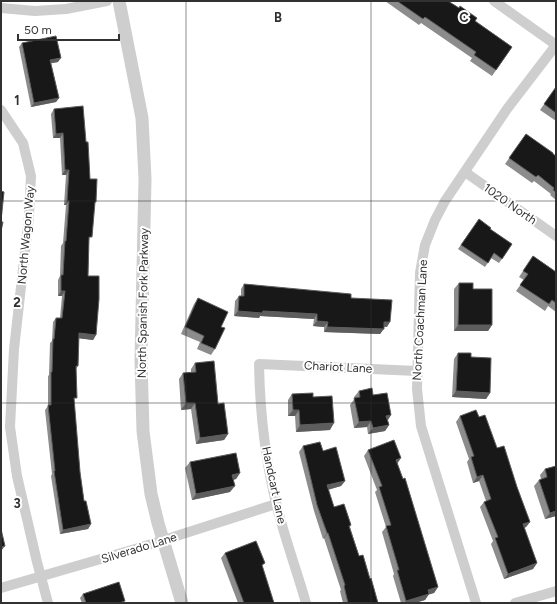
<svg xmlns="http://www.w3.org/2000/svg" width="557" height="604" viewBox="0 0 557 604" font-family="Figtree,sans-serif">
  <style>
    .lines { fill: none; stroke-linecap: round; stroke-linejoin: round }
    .minor { stroke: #cecece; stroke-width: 10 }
    .tertiary { stroke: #cecece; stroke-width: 13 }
    .wall { fill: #8c8c8c }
    .shaded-wall { fill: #5d5d5d }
    .building { fill: #181818; stroke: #5d5d5d }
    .grid { fill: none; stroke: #313131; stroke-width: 1; stroke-opacity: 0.55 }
    .labels { text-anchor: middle; stroke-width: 4; stroke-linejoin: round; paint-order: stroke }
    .street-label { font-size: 12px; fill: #313131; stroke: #fff }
    .grid-label { font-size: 13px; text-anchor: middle; font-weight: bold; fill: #313131; stroke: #fff; stroke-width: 4; stroke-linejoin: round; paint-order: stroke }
  </style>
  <rect width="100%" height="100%" fill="#fff"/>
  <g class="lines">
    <!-- minor -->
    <g class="minor">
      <polyline points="494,1 556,45"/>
      <polyline points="1,8 35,11 66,9 107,1"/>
      <polyline points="1,110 23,143 31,176 29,216 14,349 10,427 17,476 37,562 48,603"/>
      <polyline points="465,172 556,236"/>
      <polyline points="1,588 142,547 276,504"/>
      <path d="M 306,603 C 298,575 288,547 280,518 C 266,468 260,416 259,364 L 417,371"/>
      <polyline points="476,603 421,426 417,389 420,273 425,245 435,220 445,201 507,109 556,45"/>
      <polyline points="515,603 556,591"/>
    </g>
    <!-- tertiary -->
    <polyline class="tertiary" points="119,1 142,118 145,179 141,360 143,431 151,494 158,523 182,603"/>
  </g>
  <!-- wall -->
  <g class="wall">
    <polygon points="385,1 448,1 475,21 512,47 492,76 470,61 472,58 421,23 419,25"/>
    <polygon points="22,43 58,62 51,63 59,98 56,102 31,107 19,47"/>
    <polygon points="556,87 556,121 540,110"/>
    <polygon points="54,109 90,179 94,205 89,241 88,276 96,335 93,340 79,338 78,366 76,369 74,401 80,472 84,501 91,524 88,529 60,534 51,476 52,474 45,410 48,406 48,376 49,375 50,343 52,341 53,322 56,318 60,318 62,296 58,296 58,280 60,276 61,246 63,243 66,205 64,205 66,175 62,175 60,138 53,138 51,114"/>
    <polygon points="526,134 556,156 556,200 550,195 551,194 534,181 532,183 505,164"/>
    <polygon points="479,219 490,229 512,244 499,263 491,258 485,267 458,249"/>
    <polygon points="533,256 556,272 556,312 548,306 545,311 516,291 524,280 519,277"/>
    <polygon points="459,283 473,289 492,325 488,331 454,331 454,289"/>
    <polygon points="244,284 351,298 387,327 384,327 380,334 324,332 324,327 313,326 314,319 260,316 259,318 234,316 235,301 239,296 241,296 241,289"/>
    <polygon points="198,298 221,327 215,349 211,355 197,349 200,342 181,334 194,304"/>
    <polygon points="458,353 471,357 490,393 486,399 452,397 454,359"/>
    <polygon points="195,363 218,404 228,434 224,440 196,444 191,409 181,410 179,379 183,373 191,372 191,369"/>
    <polygon points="359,391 373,395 391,415 388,420 389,425 385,431 368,434 367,427 354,428 350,405 355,398 354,397"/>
    <polygon points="292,394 313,397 330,430 296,432 295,416 288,416 288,400"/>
    <polygon points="460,416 479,417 497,448 517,487 530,522 526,527 524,528 537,563 533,569 504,579 491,544 493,541 480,507 484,502 486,501 479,481 473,483 467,462 469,459 456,422"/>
    <polygon points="303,446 323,451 345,481 341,486 328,490 334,507 351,525 350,527 359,556 378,603 343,603 340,591 341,590 324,538 323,539 314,511 299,452"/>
    <polygon points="368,450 397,464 438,587 434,593 429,594 425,600 415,603 401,603 393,576 394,574 382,532 386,527 375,492 377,490 364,456"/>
    <polygon points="190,462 240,473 236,479 233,480 230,492 192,500 185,468"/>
    <polygon points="556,466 556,516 545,519 534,486 539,480 541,479 540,475 545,469"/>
    <polygon points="225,553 262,567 274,603 238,603 221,558"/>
    <polygon points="83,594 124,603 82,603 80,598"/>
  </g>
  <!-- shaded-wall -->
  <g class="shaded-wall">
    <polygon points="61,58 58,62 47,64 50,60"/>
    <polygon points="59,98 56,102 31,107 34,103"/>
    <polygon points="63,133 60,138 53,138 56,134"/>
    <polygon points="65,170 69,170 66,175 62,175"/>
    <polygon points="67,201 69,201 66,205 64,205"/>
    <polygon points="61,291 65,291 62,296 58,296"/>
    <polygon points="238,311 263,311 317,314 314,319 260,316 259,318 234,316"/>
    <polygon points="317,321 328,322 324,327 313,326"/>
    <polygon points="384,322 390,322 387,327 381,326"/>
    <polygon points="458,325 492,325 488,331 454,331"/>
    <polygon points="327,327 384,329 380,334 324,332"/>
    <polygon points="79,333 96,335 93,340 76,338"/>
    <polygon points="456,391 490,393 486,399 452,397"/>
    <polygon points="186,403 195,403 191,409 181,410"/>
    <polygon points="293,410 299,410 295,416 288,416"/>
    <polygon points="391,415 387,421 386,416"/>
    <polygon points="371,421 367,427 354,428 359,422"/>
    <polygon points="334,423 330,430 296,432 300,425"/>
    <polygon points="389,425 385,431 368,434 373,428"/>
    <polygon points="228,434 224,440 196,444 200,438"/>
    <polygon points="401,458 397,464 396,460"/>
    <polygon points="240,473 236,479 228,481 232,475"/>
    <polygon points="483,475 479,481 473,483 477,477"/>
    <polygon points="345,481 341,486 323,491 327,485"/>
    <polygon points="235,486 230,492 192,500 196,494"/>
    <polygon points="556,511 556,516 545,519 550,513"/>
    <polygon points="530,522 526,527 519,530 523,524"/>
    <polygon points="91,524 88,529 60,534 63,530"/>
    <polygon points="327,533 328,533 324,538 323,539"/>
    <polygon points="5,546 1,551 1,547"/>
    <polygon points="537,563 533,569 504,579 508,574"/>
    <polygon points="438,587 434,593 424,596 428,590"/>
    <polygon points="429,594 425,600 415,603 404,603 406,601"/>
  </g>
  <!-- building -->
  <g class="building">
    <polygon points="397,1 448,1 459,8 460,6 477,18 475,21 512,47 496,70 474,55 476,52 425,17 423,19"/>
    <polygon points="56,36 61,58 50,60 59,98 34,103 22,43"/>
    <polygon points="556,87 556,113 544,104"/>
    <polygon points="83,106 86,142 88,142 90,179 97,179 96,202 95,202 92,237 89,237 88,276 99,276 99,299 96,335 79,333 78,366 76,366 77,398 74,398 80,472 84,501 86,501 91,524 63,530 54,471 55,471 48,405 51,405 51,372 52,372 53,339 54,339 56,318 62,318 65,291 61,291 61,275 63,275 65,241 66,241 69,201 67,201 69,170 65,170 63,133 56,134 54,109"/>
    <polygon points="526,134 553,153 553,154 556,156 556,192 553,190 554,188 538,175 536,177 509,158"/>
    <polygon points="1,191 4,192 1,221"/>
    <polygon points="479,219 491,228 490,229 512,244 502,259 494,253 488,263 461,245"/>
    <polygon points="1,222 3,222 1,231"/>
    <polygon points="533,256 556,272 556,303 552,300 549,304 520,285 528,274 523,271"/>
    <polygon points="459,283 473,283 473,289 492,289 492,325 458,325"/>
    <polygon points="244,284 351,294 351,298 392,300 390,322 384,322 384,329 327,327 328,322 317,321 317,314 263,311 262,313 238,311 239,296 244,296"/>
    <polygon points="198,298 228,312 221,327 225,328 215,349 201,343 204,336 185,327"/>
    <polygon points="458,353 471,353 471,357 491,358 490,393 456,391"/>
    <polygon points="214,361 218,404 224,403 228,434 200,438 195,403 186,403 183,373 196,372 195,363"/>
    <polygon points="372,388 373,395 387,393 391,415 386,416 389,425 373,428 371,421 359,422 354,398 360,397 359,391"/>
    <polygon points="313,393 313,397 332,396 334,423 300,425 299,410 293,410 292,394"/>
    <polygon points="476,410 479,417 485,415 497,448 504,446 517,487 530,522 523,524 537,563 508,574 495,538 498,537 484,502 491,499 483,475 477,477 471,457 474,456 460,416"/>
    <polygon points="394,440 401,458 396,460 403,479 405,478 438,587 428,590 429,594 406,601 397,570 399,570 386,526 391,525 379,487 382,486 368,450"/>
    <polygon points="320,442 323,451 336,447 345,481 327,485 334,507 344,504 351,525 349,526 359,556 363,555 370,579 371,578 378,603 348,603 344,586 345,585 328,533 327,533 317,505 303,446"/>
    <polygon points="236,453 240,473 232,475 235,486 196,494 190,462"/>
    <polygon points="556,466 556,511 550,513 539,480 547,477 545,469"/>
    <polygon points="1,529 5,546 1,547"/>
    <polygon points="256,541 265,563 262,565 274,603 244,603 225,553"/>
    <polygon points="119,582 125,601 119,603 86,603 83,594"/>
  </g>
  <!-- grid -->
  <path class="grid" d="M 186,1 L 186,603M 371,1 L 371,603M 1,201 L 556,201M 1,403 L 556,403"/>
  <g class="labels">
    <!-- street labels -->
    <g class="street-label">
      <text transform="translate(510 204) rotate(35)" y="4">1020 North</text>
      <text transform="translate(26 235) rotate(-85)" y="4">North Wagon Way</text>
      <text transform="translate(143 303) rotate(-89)" y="4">North Spanish Fork Parkway</text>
      <text transform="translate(420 320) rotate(-87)" y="4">North Coachman Lane</text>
      <text transform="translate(338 367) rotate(3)" y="4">Chariot Lane</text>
      <text transform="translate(274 485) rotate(78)" y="4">Handcart Lane</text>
      <text transform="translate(139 548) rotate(-17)" y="4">Silverado Lane</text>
    </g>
  </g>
  <g class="grid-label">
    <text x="278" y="22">B</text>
    <text x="464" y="22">C</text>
    <text x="17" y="105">1</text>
    <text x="17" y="307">2</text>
    <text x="17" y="508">3</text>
  </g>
  <!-- border -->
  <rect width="557" height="604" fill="none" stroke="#313131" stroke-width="4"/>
  <!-- scale -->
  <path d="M18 34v6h101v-6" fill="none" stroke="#313131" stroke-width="2"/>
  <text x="24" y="34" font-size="12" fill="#313131" stroke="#ffffff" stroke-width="3" paint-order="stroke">50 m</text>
</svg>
